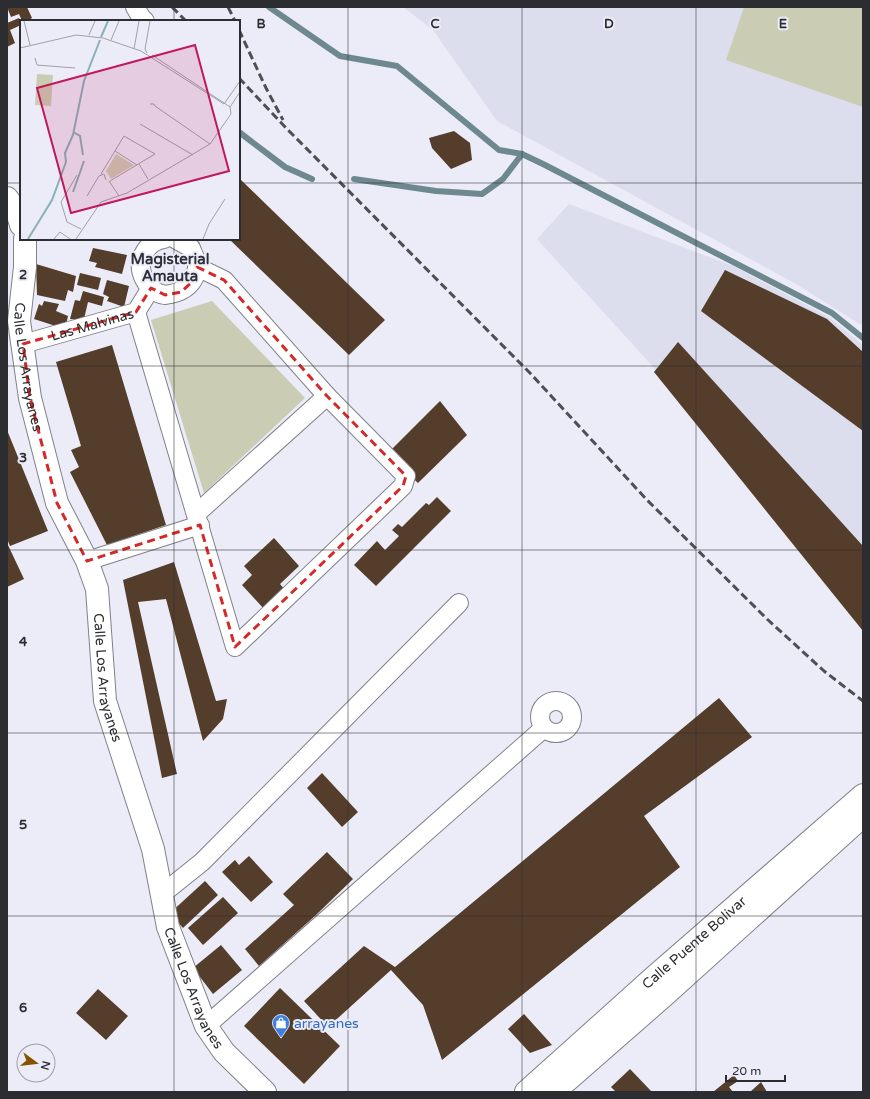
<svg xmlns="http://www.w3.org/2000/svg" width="870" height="1099" viewBox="0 0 870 1099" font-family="'Varela Round',sans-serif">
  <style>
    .built { fill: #dcdeee }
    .green { fill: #caccb3 }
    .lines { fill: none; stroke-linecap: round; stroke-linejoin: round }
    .stream { stroke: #6d898f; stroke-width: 6 }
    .building { fill: #543d2a }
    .street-casing { stroke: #80818a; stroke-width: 20 }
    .secondary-casing { stroke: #80818a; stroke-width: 24 }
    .street { stroke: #fff; stroke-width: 18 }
    .secondary { stroke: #fff; stroke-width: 22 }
    .rail { stroke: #4e4f53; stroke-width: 3; stroke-dasharray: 8 4; stroke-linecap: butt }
    .marked { fill: none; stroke: #d62828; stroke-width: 3; stroke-dasharray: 8 5; stroke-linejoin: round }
    .grid { fill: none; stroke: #2c2d30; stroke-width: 1; stroke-opacity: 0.55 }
    .labels { text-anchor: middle; stroke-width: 4; stroke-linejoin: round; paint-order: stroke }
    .street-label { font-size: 14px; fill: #2c2d30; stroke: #ebecf7 }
    .shop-label { font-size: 14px; fill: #366cbe; stroke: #ebecf7; text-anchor: start }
    .neighbourhood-label { font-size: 15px; font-weight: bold; fill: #2e2f37; stroke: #ebecf7 }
    .inset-river { fill: none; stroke: #89b1b8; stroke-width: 2 }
    .inset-road { fill: none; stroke: #9fa0a7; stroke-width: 1 }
    .view { fill: #c2185b; fill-opacity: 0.15; stroke: #c2185b; stroke-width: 2 }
    .inset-edge { fill: none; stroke: #2c2d30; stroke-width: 2 }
    .grid-label { font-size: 13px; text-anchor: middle; font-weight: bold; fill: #2c2d30; stroke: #ebecf7; stroke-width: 4; stroke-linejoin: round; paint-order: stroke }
  </style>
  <rect width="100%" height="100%" fill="#ebecf7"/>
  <!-- built -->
  <g class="built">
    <polygon points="403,7 863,7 863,326 796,284 497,121 433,30"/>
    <polygon points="569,204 733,266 829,317 863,345 863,598 537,239"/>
  </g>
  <!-- green -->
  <g class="green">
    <polygon points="744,7 863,7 863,107 726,60"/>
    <polygon points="212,301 305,398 204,493 151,320"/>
  </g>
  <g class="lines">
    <!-- stream -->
    <g class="stream">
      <polyline points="269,7 340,56 397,66 499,150 522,154 543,164 832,313 863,338"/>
      <polyline points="239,132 285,167 312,179"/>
      <polyline points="354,179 436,191 482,194 503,179 522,154"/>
    </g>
  </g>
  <!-- building -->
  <g class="building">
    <polygon points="7,7 27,7 32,18 27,21 22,21 19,14 11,17"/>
    <polygon points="19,18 21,25 10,30 15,43 7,47 7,23"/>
    <polygon points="454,131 470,143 472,160 451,169 432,148 429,138"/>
    <polygon points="239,178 385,320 349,355 229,239 239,239"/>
    <polygon points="93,248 127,255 122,274 95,267 97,263 89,261"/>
    <polygon points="36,264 76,276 73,292 68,290 65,301 37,295"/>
    <polygon points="725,270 827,319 863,352 863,431 701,311"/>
    <polygon points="80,273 101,278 98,290 77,285"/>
    <polygon points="107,280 129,286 124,307 107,301 109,297 103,294"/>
    <polygon points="83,291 104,297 102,306 88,302 84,319 80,320 70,319 75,300 80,301"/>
    <polygon points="44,301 59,304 56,311 68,316 65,329 34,319 39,304 42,306"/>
    <polygon points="678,342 863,546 863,631 654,372"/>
    <polygon points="112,345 166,525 107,545 70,472 79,467 71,450 81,446 56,362"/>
    <polygon points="440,401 467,435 418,483 387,454"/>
    <polygon points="7,430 48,531 10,546 7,539"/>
    <polygon points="437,497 451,511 376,586 354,565 377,541 385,550 399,536 392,530 398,524 402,527 426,503 429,505"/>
    <polygon points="274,538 299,566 280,584 285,590 264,609 242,585 252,575 244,566"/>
    <polygon points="7,543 24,579 7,587"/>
    <polygon points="174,562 216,701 227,699 223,719 203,741 166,599 138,602 177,774 162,778 123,580"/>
    <polygon points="719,698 752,737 644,816 680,867 442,1060 423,1005 391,970 328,1027 304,1001 364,946 395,967"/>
    <polygon points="322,773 358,812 342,827 307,788"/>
    <polygon points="327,852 353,879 316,915 259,966 245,949 294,905 283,894"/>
    <polygon points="249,856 273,882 251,902 222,872 235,860 239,865"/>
    <polygon points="205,881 218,895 183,928 170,913"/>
    <polygon points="223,897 238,913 203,945 188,928"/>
    <polygon points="221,945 242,970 213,994 193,968"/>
    <polygon points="280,988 340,1046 304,1084 244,1026"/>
    <polygon points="98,989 128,1016 106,1040 76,1013"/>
    <polygon points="524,1014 552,1045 530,1053 508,1029"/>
    <polygon points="630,1069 652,1092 616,1092 611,1087"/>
    <polygon points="734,1075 738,1081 729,1087 733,1092 713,1092"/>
    <polygon points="761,1082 767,1092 750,1092"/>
  </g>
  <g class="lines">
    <defs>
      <g id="street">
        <polyline points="135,7 141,17 145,21"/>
        <path d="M 164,239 C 154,240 147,247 143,255 C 136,271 147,292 165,295 C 165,295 170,294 171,294 C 185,291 195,283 197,268 C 198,262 193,254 191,248 L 175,239"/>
        <polyline points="136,312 235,647 403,486 406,476 327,396 224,280 197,267"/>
        <path id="s1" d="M 23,344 L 136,312 L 151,288"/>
        <polyline points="196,514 327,396"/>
        <polyline points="87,561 200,525"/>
        <circle cx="556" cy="717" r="16"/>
        <polyline points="162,894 202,862 459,603"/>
        <polyline points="206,1026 544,728"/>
      </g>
      <g id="secondary">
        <polyline points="7,198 17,212 21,225"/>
        <path id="s2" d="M 25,239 L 25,267 L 19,321 L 30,398 L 57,503 L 87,561 L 97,589 L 105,701 L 153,849 L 168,927 L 206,1026 L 224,1052 L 265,1092"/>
        <path id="s3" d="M 526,1092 L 653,978 L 863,795"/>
        <polyline points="554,1092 666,994 863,816"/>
      </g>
    </defs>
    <!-- street casing -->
    <use href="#street" class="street-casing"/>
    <!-- secondary casing -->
    <use href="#secondary" class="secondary-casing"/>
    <!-- street -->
    <use href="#street" class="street"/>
    <!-- secondary -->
    <use href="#secondary" class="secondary"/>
    <!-- rail -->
    <g class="rail">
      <polyline points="172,7 186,21"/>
      <polyline points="228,7 235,21"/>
      <polyline points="239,30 266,88 283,120"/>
      <polyline points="239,78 288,130 530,373 647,500 767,619 824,671 863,701"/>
    </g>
  </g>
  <!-- marked area -->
  <path class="marked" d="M 197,267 L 224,280 L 327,396 L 406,476 L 403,486 L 235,647 L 200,525 L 87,561 L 57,503 L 30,398 L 23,344 L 136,312 L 151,288 L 165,295 L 181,292 L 192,282 Z"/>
  <!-- grid -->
  <path class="grid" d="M 174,7 L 174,21M 348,7 L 348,1092M 522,7 L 522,1092M 696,7 L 696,1092M 7,183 L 21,183M 239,183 L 863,183M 174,239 L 174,1092M 7,366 L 863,366M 7,550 L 863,550M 7,733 L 863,733M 7,916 L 863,916"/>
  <!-- icons -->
  <defs>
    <symbol id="shop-pin" viewBox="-11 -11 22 30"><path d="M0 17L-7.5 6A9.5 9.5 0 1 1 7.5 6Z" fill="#3f7fe0" stroke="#ebecf7"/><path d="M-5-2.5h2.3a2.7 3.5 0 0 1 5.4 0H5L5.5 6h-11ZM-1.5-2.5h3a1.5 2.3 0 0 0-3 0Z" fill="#fff"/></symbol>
  </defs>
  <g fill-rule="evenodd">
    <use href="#shop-pin" x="271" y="1013" width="20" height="27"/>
  </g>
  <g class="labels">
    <!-- street labels -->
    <g class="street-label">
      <text dy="5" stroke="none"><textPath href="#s1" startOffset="72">Las Malvinas</textPath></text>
      <text dy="5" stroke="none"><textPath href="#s2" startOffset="129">Calle Los Arrayanes</textPath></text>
      <text dy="5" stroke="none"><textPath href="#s2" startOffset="453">Calle Los Arrayanes</textPath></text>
      <text dy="5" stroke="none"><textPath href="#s3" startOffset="225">Calle Puente Bolívar</textPath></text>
      <text dy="5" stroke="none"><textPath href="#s2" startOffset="777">Calle Los Arrayanes</textPath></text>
    </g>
    <!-- shop labels -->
    <g class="shop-label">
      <text x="294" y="1028">arrayanes</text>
    </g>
    <!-- neighbourhood labels -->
    <g class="neighbourhood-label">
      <text x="170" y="264">Magisterial<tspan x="170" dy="17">Amauta</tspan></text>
    </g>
  </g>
  <!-- overview -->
  <g transform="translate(20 20)">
    <rect width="220" height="220" fill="#ebecf7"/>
    <path d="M 17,54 L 33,55 L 31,86 L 15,85 ZM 96,134 L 114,145 L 91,159 L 86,151 Z" fill="#caccb3"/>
    <path class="inset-river" d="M 81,17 L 88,1M 53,112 L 60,116 L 63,135M 53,172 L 64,141M 8,219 L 32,180 L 46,142 L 45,133 L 53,115 L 64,61 L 80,20"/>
    <path class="inset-road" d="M 4,1 L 10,25M 69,15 L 75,1M 91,20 L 99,1M 0,28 L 56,15 L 83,18 L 121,31 L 204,84M 114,29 L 119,1M 127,33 L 125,29 L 130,1M 132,35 L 210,87M 15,38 L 17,45 L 55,48M 130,84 L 134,84 L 135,86 L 190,124M 204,84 L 220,61M 210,87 L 220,72M 120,104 L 173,135M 95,131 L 117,145M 119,144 L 128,159M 81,154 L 104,116 L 135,134 L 90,161M 57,155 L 41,182 L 47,202 L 61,209M 89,161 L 99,176M 67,176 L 79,156 L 84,154 L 86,160M 34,219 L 40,212 L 50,219M 56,219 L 81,182 L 107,173 L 190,124 L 211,94 L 210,87M 183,219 L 189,204 L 205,179"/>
    <path class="view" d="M 175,25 L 209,151 L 51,193 L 17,68 Z"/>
    <rect width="220" height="220" class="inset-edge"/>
  </g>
  <g class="grid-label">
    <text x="261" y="28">B</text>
    <text x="435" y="28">C</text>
    <text x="609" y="28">D</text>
    <text x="783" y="28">E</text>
    <text x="23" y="279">2</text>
    <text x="23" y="462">3</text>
    <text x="23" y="646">4</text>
    <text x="23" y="829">5</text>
    <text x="23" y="1012">6</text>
  </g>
  <!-- border -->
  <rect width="870" height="1099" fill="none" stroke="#2c2d30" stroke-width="16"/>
  <!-- north arrow -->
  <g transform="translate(36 1063) rotate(105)"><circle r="19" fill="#ebecf7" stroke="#9fa0a7"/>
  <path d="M0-3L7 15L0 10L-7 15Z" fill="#895203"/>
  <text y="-6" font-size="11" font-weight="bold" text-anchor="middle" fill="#2c2d30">N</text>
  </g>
  <!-- scale -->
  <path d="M726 1075v6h59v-6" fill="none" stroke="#2c2d30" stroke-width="2"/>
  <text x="732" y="1075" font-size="12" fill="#2c2d30" stroke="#ebecf7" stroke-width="3" paint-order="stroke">20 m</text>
</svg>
